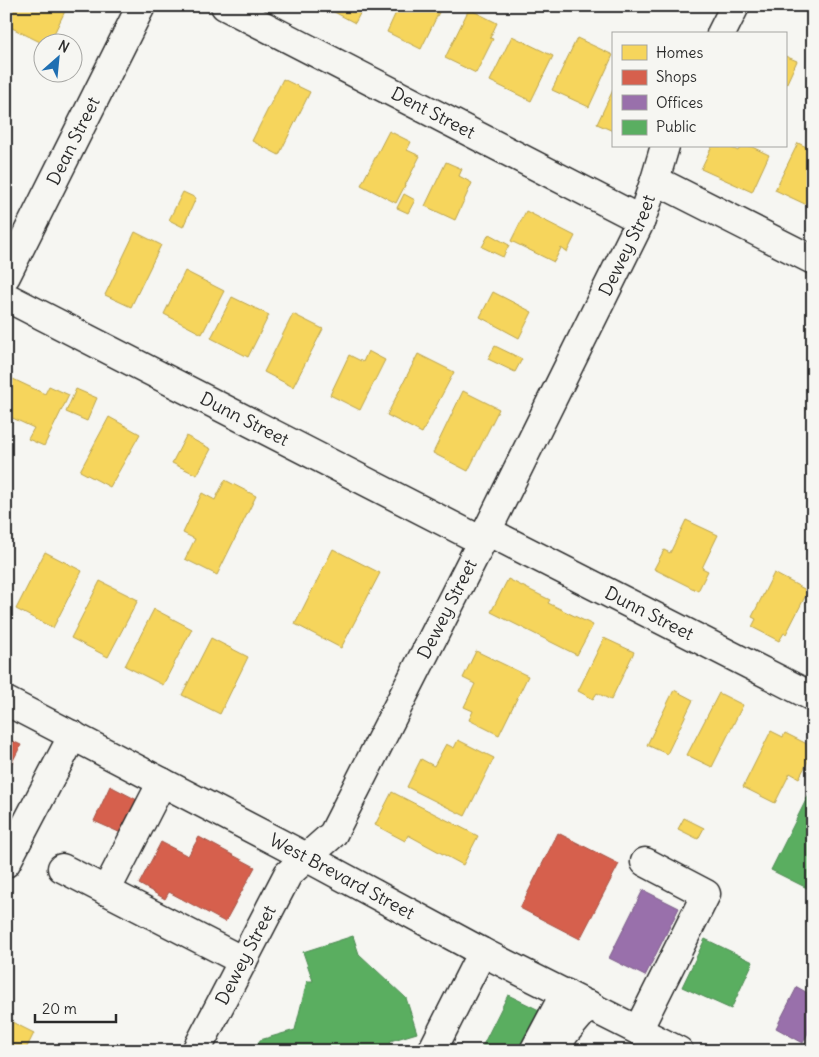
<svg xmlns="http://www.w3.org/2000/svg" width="819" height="1057" viewBox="0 0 819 1057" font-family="Delius,sans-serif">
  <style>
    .homes { fill: #f6d55c; stroke: #b9a24d }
    .shops { fill: #d6604d; stroke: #a35043 }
    .offices { fill: #9970ab; stroke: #785b85 }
    .public { fill: #5aae61; stroke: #4c8751 }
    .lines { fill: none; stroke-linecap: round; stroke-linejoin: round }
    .minor-casing { stroke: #2b2b2b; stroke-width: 31 }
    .minor { stroke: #f6f6f2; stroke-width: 28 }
    .labels { text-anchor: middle; stroke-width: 5; stroke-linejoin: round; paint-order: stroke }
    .street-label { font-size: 18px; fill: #2b2b2b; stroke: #f6f6f2 }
  </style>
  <rect width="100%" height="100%" fill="#f6f6f2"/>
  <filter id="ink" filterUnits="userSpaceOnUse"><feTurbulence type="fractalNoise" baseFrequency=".02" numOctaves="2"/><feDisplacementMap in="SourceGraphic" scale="10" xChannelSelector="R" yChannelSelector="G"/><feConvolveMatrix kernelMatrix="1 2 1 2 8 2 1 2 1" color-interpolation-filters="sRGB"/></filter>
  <g filter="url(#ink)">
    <!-- homes -->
    <g class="homes">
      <polygon points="6,6 61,6 66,9 50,42 42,43 12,28 10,32 6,30"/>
      <polygon points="323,6 364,6 355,23"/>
      <polygon points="399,6 441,8 421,49 387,32"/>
      <polygon points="469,9 497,23 490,38 493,39 476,73 445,58"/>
      <polygon points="512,36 553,56 531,101 490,81"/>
      <polygon points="577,38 613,55 589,107 552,90"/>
      <polygon points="785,56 797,61 785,87"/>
      <polygon points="283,79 310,92 279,155 252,141"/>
      <polygon points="613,90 613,131 597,124"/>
      <polygon points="389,131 411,142 407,150 420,156 396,203 361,185"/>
      <polygon points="798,143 813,150 813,192 807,205 775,190"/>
      <polygon points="712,146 728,146 738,151 741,146 750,146 769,155 752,192 701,169"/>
      <polygon points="446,162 462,169 459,176 472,183 455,220 425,206"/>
      <polygon points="183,192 196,198 183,227 169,220"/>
      <polygon points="404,194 415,200 408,213 397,208"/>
      <polygon points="526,211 575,236 567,252 561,248 554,262 511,241"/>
      <polygon points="135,232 161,245 131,307 105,295"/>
      <polygon points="489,234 509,245 503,257 482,247"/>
      <polygon points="185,271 224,291 202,334 164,314"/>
      <polygon points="493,292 532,312 519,338 480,317"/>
      <polygon points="232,297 269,315 248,357 211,338"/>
      <polygon points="293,314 323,329 293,387 264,372"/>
      <polygon points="495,346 522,359 515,372 488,359"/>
      <polygon points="368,351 385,360 360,410 330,395 349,355 363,362"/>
      <polygon points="418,354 454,372 422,433 387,415"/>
      <polygon points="13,379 45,394 49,386 69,395 44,446 28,439 34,428 6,415 6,393"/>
      <polygon points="76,389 97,398 87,421 66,412"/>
      <polygon points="463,391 499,409 468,471 433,453"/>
      <polygon points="109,417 140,434 110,487 80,471"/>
      <polygon points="186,436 211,449 197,475 172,463"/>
      <polygon points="225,480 256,496 217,575 185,559 195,539 183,533 202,493 215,500"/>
      <polygon points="686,520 718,535 702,568 708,571 698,591 654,569 664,550 670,553"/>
      <polygon points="333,549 380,573 341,648 295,624"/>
      <polygon points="45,552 82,571 53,628 16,609"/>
      <polygon points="774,573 808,591 786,634 784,633 779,641 752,627 756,619 752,617"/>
      <polygon points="508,579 550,600 548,603 593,625 577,655 491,612"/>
      <polygon points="100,581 138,600 108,657 71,638"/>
      <polygon points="154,609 192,629 163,685 125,666"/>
      <polygon points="211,638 248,657 220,714 182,695"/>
      <polygon points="604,638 634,652 611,700 597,693 593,699 578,691"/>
      <polygon points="476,651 528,676 499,735 469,720 473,711 464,707 475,684 463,678"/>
      <polygon points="674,690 693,700 667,754 647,745"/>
      <polygon points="719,693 743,705 712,767 687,755"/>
      <polygon points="771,731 783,737 785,733 813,747 813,752 799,778 790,773 775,803 743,787"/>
      <polygon points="458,740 494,758 465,816 407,787 421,759 434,766 446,744 454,748"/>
      <polygon points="392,792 478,836 463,865 408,835 405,841 375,825"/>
      <polygon points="684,818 704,828 698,839 678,829"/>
      <polygon points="6,1019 34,1033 25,1051 6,1051"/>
    </g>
    <!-- shops -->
    <g class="shops">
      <polygon points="6,738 21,745 6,774"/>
      <polygon points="110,786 137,800 121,833 94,821"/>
      <polygon points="558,833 619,864 580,939 520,908"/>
      <polygon points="199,837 255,867 225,922 169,892 165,899 139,884 161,842 188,856"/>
    </g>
    <!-- offices -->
    <g class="offices">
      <polygon points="643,890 679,908 645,976 609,958"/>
      <polygon points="797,987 813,996 813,1023 803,1043 776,1028"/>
    </g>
    <!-- public -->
    <g class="public">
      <polygon points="813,786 813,886 811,890 771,870"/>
      <polygon points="353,936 359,954 406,998 417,1033 390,1041 394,1051 254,1051 260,1040 295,1030 307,981 313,981 303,952"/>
      <polygon points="705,939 753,962 731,1009 682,987"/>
      <polygon points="508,995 539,1010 519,1051 480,1051"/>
    </g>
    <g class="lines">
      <defs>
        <g id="minor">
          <path id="s1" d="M 225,6 L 641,220"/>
          <polyline points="721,34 735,6"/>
          <polyline points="655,180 813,260"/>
          <path id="s2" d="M 6,276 L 141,6"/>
          <path id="s3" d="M 6,297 L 482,541"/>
          <path id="s4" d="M 487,531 L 813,697"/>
          <path id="s5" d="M 6,701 L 308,858 L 482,952 L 679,1051"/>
          <polyline points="6,863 73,735"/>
          <polyline points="62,868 243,961"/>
          <polyline points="106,891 162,782"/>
          <polyline points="638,1030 706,894 645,862"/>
          <path id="s6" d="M 196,1051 L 288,874 L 333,834 L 487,531 L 641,220 L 655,180 L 665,146"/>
          <polyline points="432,1051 482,952"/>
          <polyline points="534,1051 565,993"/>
          <polyline points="554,1051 565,1033 589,1005"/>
        </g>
      </defs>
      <!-- minor casing -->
      <use href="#minor" class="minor-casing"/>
      <!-- minor -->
      <use href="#minor" class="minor"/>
    </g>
  </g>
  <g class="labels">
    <!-- street labels -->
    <g class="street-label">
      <text dy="6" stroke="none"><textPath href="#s1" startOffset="234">Dent Street</textPath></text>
      <text dy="6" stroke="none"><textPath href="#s2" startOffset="151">Dean Street</textPath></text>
      <text dy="6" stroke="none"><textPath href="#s6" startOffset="918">Dewey Street</textPath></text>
      <text dy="6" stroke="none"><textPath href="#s3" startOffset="268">Dunn Street</textPath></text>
      <text dy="6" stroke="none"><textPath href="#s6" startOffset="512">Dewey Street</textPath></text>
      <text dy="6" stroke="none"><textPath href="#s4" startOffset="182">Dunn Street</textPath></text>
      <text dy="6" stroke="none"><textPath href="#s5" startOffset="379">West Brevard Street</textPath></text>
      <text dy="6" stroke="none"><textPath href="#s6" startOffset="108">Dewey Street</textPath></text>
    </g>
  </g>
  <!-- margin -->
  <rect width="819" height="1057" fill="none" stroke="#f6f6f2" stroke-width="25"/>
  <rect x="12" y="12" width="794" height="1032" fill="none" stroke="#2b2b2b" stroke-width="2" filter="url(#ink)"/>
  <!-- legend -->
  <rect x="612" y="32" width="175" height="115" fill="#f6f6f2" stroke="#a5a5a2"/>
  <rect x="622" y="45" width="25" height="15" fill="#f6d55c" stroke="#a5a5a2"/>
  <text x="656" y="58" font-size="15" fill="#2b2b2b">Homes</text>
  <rect x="622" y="70" width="25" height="15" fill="#d6604d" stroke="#a5a5a2"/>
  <text x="656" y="82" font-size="15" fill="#2b2b2b">Shops</text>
  <rect x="622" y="95" width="25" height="15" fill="#9970ab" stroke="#a5a5a2"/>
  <text x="656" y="108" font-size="15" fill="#2b2b2b">Offices</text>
  <rect x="622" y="120" width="25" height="15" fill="#5aae61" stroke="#a5a5a2"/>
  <text x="656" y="132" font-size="15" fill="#2b2b2b">Public</text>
  <!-- north arrow -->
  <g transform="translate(58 58) rotate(27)"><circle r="24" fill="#f6f6f2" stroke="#a5a5a2"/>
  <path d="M0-4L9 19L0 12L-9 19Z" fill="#1f6fb2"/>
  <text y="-8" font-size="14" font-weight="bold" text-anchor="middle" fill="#2b2b2b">N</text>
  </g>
  <!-- scale -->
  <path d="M35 1014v8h81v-8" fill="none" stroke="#2b2b2b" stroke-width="2.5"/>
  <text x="42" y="1014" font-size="15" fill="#2b2b2b" stroke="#f6f6f2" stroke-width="4" paint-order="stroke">20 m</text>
</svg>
